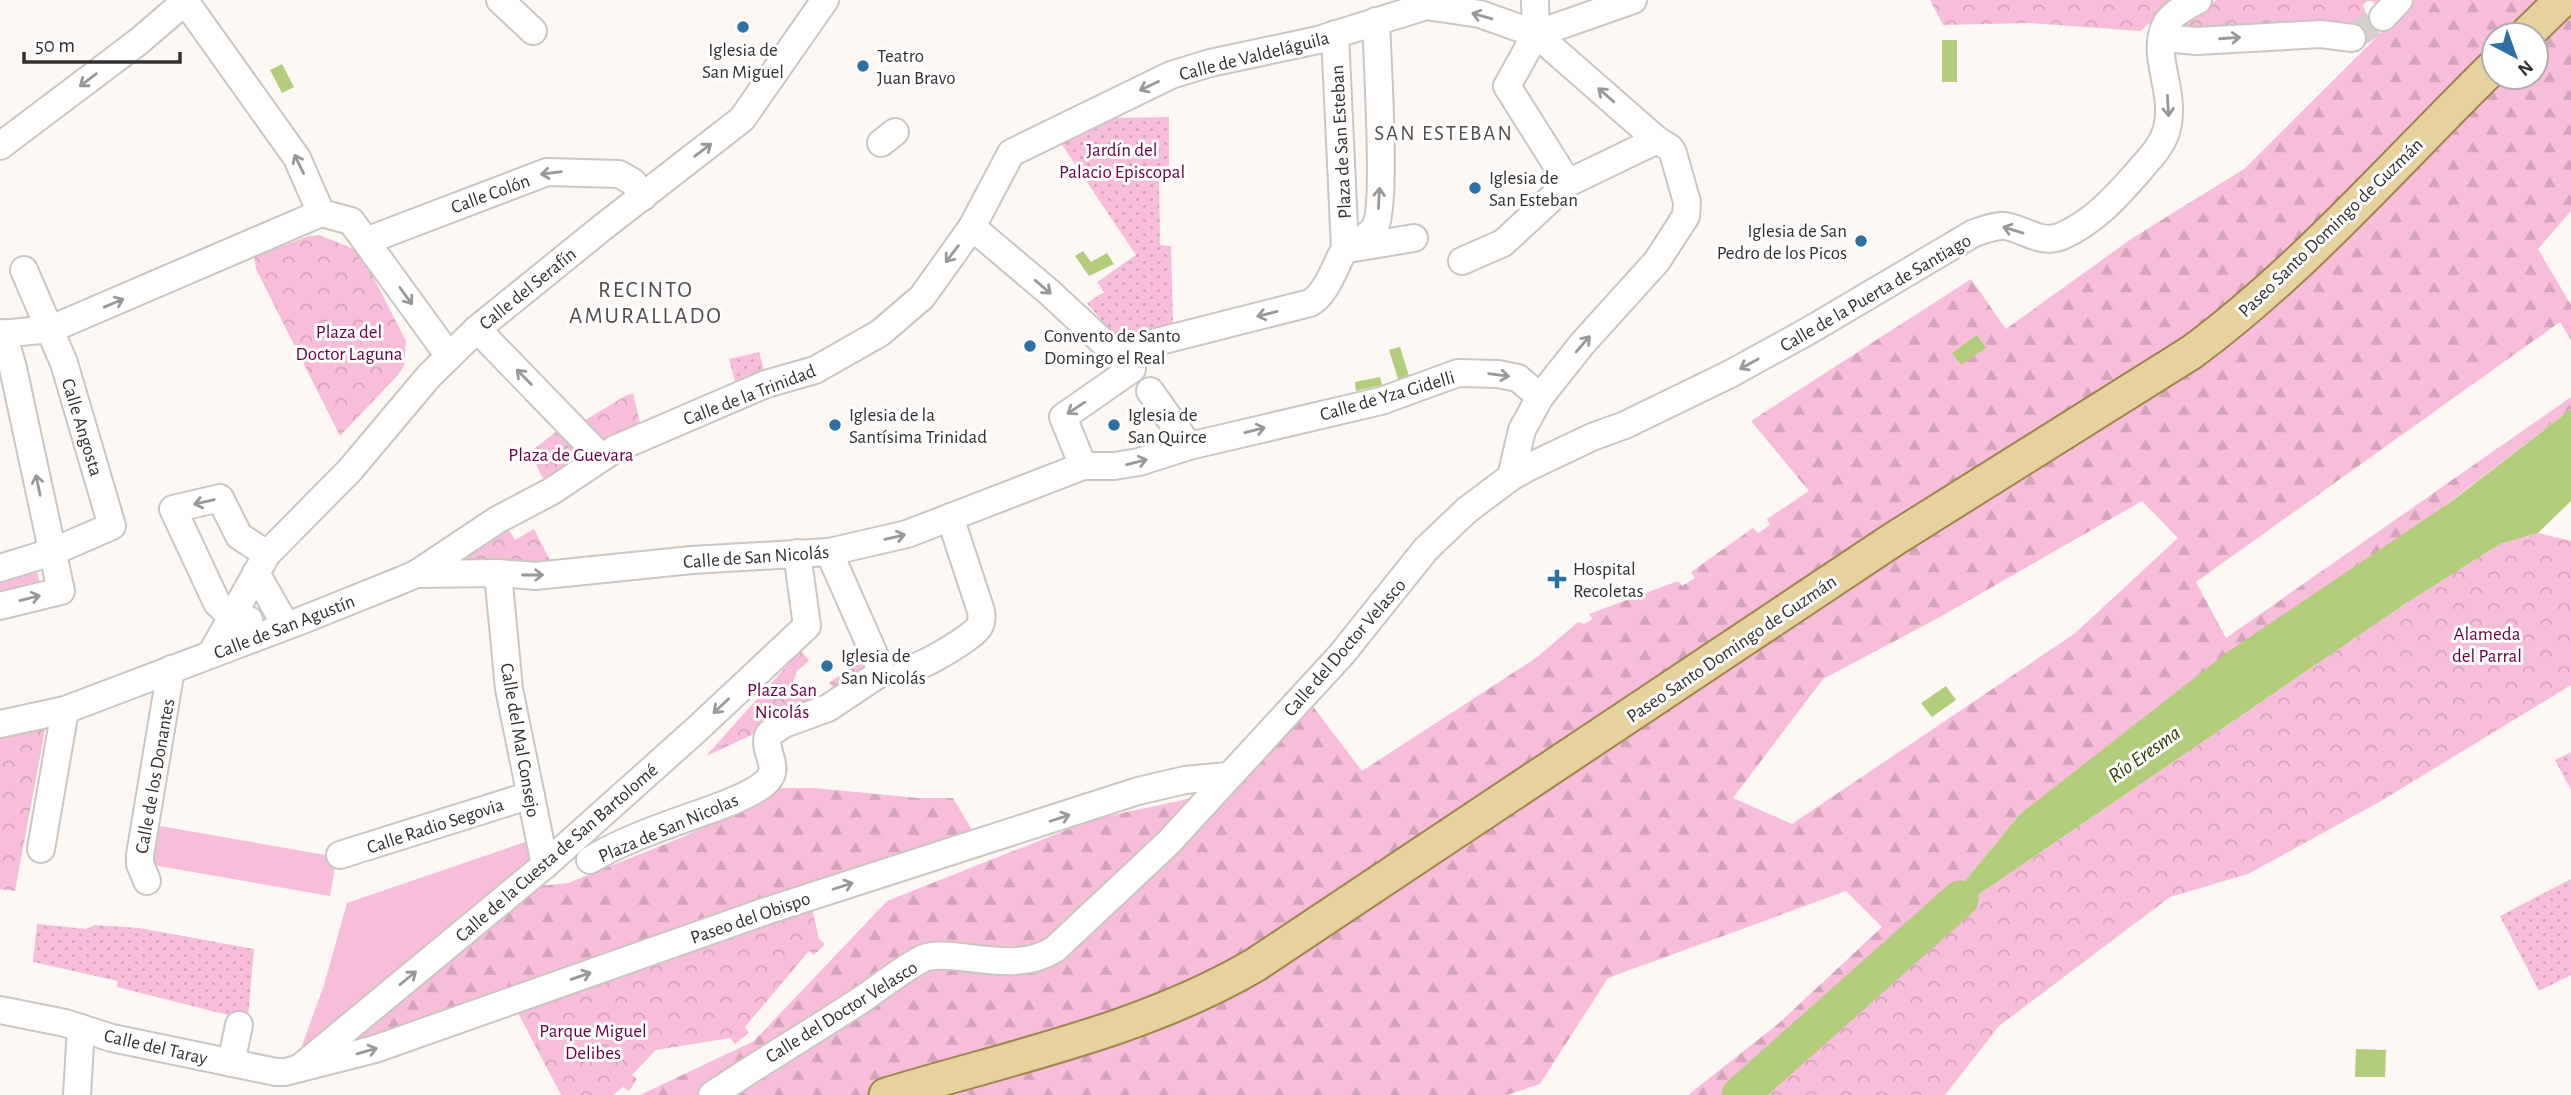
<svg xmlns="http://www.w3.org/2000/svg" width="2571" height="1095" viewBox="0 0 2571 1095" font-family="'Alegreya Sans',sans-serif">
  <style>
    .grass { fill: #f8bdda }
    .forest { fill: url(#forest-firs); fill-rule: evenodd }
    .park { fill: url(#park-crowns) }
    .garden { fill: url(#garden-dots) }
    .water { fill: #b3ce7b }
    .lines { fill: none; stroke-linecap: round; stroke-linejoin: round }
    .river { stroke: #b3ce7b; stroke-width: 37 }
    .minor-tunnel { stroke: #d5d0cd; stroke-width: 26; stroke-dasharray: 26 13; stroke-linecap: butt }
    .minor-casing { stroke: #cbc6c2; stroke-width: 30 }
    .major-casing { stroke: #9c864c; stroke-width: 37 }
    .minor { stroke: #fff; stroke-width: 26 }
    .major { stroke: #e6d29d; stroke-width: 33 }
    .oneway { stroke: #999897 }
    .poi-dot { fill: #2c70a5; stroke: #fff; stroke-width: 2.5 }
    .labels { text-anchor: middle; stroke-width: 6; stroke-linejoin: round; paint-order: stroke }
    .poi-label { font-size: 19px; fill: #33312f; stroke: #fff; text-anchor: start }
    .street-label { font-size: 19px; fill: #33312f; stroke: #fff }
    .park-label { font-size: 19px; fill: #604; stroke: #fff }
    .neighbourhood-label { font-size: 21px; letter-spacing: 2px; fill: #524d4a; stroke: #fff }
    .water-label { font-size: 21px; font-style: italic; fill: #2f3e00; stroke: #fff }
    .quarter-label { font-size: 23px; letter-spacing: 2px; fill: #524d4a; stroke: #fff }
  </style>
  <defs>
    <pattern id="forest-firs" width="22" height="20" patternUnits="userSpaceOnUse" patternTransform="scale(1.75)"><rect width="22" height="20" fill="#f8bdda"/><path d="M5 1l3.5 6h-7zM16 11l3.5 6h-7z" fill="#d5a3bb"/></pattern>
    <pattern id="park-crowns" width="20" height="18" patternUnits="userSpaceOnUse" patternTransform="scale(1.75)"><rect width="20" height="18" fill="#f8bdda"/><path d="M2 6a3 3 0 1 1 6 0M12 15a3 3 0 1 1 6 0" fill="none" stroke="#d5a3bb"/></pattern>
    <pattern id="garden-dots" width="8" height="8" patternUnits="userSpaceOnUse" patternTransform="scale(1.75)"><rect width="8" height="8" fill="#f8bdda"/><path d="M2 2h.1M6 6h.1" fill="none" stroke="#d5a3bb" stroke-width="1.8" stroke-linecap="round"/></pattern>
  </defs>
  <rect width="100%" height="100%" fill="#fef8f4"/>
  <!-- grass -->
  <g class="grass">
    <polygon points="34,569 37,571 40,584 0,595 0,578"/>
    <polygon points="160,826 337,857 330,896 153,865"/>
    <polygon points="528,841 535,852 529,867 300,1051 324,985 347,903"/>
  </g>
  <!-- forest -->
  <g class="forest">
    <path d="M 2414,0 L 2571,0 L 2571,211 L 2538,249 L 2571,305 L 2571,340 L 2560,322 L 2196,582 L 2226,638 L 2571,397 L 2571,409 L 2450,502 L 2020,814 L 1922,933 L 1740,1095 L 1688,1095 L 1778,1024 L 1882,927 L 1846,891 L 1608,978 L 1540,1084 L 1507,1095 L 640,1095 L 754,1041 L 887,901 L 1094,819 L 1216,793 L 1308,700 L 1362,771 L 1536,658 L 1578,622 L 1584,624 L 1593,619 L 1589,614 L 1678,581 L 1682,586 L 1695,578 L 1691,572 L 1753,528 L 1758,533 L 1770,525 L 1767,519 L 1809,491 L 1751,421 L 1971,279 L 2006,329 L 2131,239 L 2244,169 ZM 2494,35 L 2536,35 L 2536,77 L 2494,77 ZM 2142,501 L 2178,538 L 2074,634 L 1792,824 L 1733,798 L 1823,679 L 1940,617 Z"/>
    <polygon points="782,788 814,788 918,798 953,798 972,830 338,1046 539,886 568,883 683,837"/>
  </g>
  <!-- park -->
  <g class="park">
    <polygon points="1930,0 2179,0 2140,31 2030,23 1943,25"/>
    <polygon points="2217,0 2386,0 2379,10 2372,1 2367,1 2363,5 2367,16 2346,27 2188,28 2185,26 2187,17"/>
    <polygon points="319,235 354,249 365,261 406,341 404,366 398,375 340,436 256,269 254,256 309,236"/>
    <polygon points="633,393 642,431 548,489 530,452 565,425 579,424 625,396"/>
    <polygon points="503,520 515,540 534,529 555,570 442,564"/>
    <polygon points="2538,533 2571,541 2571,685 2381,801 2248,874 2170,897 1999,1026 1945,1095 1740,1095 1922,933 2405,604 2500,544"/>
    <polygon points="801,650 809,661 797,671 793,683 801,693 812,691 810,701 818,705 706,756"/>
    <polygon points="868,655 875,669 840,695 829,683"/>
    <polygon points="48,714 15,891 0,889 0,724"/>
    <polygon points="812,908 819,939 825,944 814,955 809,951 745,1027 749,1033 735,1044 730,1038 656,1050 632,1075 637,1079 629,1091 623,1087 613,1095 561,1095 517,1011"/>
  </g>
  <!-- garden -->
  <g class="garden">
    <polygon points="1169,117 1169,176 1159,176 1160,245 1171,246 1173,328 1119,341 1087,303 1104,292 1097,282 1136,255 1058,139 1106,118"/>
    <polygon points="759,352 766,377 736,385 729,359"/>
    <polygon points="2571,752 2571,790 2555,760"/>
    <polygon points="2571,879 2571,975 2539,991 2500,916"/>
    <polygon points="37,924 86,929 95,925 139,928 254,949 247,1028 232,1016 117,987 118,981 33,962"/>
  </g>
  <!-- water -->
  <g class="water">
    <rect x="1942" y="40" width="15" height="42"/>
    <polygon points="282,64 294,87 282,93 270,70"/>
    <polygon points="1083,251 1091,262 1107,253 1114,264 1089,276 1075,256"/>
    <polygon points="1977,335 1986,348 1961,365 1952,353"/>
    <polygon points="1400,347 1410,379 1399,382 1389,350"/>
    <polygon points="1380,377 1382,385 1356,391 1355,382"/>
    <polygon points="2571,409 2571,501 2538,533 2500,544 2405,604 1922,933 2020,814 2229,651 2452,501"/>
    <polygon points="1946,686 1956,700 1932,717 1921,703"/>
    <polygon points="2356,1049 2386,1050 2385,1077 2355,1077"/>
  </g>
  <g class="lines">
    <!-- river -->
    <polyline class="river" points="1740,1095 1960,899"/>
    <!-- minor-tunnel -->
    <polyline class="minor-tunnel" points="2352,38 2383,17"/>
    <defs>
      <g id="minor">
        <polyline points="500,0 533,31"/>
        <polyline points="1535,0 1536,34"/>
        <polyline points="185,1 297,158 321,213"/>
        <polyline points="2383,17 2399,0"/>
        <polyline points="1335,34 1345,249"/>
        <polyline points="2162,38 2197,41 2321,34 2352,38"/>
        <polyline points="881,143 895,132"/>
        <polyline points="0,146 138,42 187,0"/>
        <polyline points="1568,183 1507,86 1536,34 1633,0"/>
        <polyline points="972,227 1049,292 1132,369 1063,417 1083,466"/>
        <polyline points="366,241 547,172 619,174 633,182 643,197"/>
        <polyline points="1354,248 1414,238"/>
        <polyline points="1462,261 1503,243 1568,183 1657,140"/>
        <polyline points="477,329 601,457"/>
        <polyline points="0,334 51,329 321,213 351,221 449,356"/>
        <path d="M 1113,353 L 1310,303 C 1326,294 1334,269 1342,254 C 1350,241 1368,240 1375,227 C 1387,207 1377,54 1376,21"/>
        <polyline points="1150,391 1189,446"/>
        <polyline points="0,568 52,552 112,526 64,363 24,270"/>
        <polyline points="256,573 286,626"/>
        <polyline points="498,573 509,689 545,865"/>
        <polyline points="416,574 498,573 535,576 692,560 829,552 907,534 1083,466 1114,466 1139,462 1189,446 1381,401 1458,373 1498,374 1518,378 1540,397"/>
        <polyline points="0,606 61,591 13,368 3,333"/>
        <polyline points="249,620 232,617 217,603 173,509 220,498 239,536 267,554"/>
        <polyline points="211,654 267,554 350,470 429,376 477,329 603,227 742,119 825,0"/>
        <path d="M 906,670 C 919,669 972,638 979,627 C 982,622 982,617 981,611 L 950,517"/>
        <polyline points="0,724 65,710 305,619 402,580 416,574 497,520 552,491 615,449 766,384 815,370 880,333 922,297 972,227 1011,153 1171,75 1210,63 1318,40 1426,6 1480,14 1536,34 1657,140 1670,148 1673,153 1687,202 1686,216 1657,261 1582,344 1540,397 1522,430 1511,477"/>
        <polyline points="41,849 65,710"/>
        <polyline points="340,855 531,795"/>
        <path d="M 590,860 C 623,840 659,828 695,815 C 715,808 755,795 768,780 C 781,766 761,748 769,734 L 784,724 L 828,708 L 882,672 L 829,552"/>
        <polyline points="147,881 140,864 140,855 171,669"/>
        <polyline points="0,1010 65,1023 112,1038 276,1072 285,1072 375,1049 766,911 1138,791 1185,780 1228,776"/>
        <polyline points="231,1063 239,1025"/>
        <polyline points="302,1066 545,865 696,730 807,626 797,553"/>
        <polyline points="77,1095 81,1028"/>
        <path d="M 712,1095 C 761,1062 812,1032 861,1000 C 879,988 906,966 924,958 C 936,954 949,956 961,957 C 992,961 1028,967 1055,949 L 1168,843 L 1341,655 L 1426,549 L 1467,510 L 1511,477 L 1529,467 L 1592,437 L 1625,425 L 1730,374 L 1810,330 L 1974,233 C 1984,230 1995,225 2005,226 C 2025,229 2040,245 2062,236 C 2094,222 2116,197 2139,171 C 2145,163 2154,155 2159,146 C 2166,136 2169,123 2169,111 C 2170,83 2153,52 2165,26 C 2170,14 2188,6 2198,0"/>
      </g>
      <g id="major">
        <polyline points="2526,35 2562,0"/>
        <path d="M 886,1095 C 1011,1057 1142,1031 1255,965 L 1894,539 L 2192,352 C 2304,269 2395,163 2494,66"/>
      </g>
    </defs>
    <!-- minor casing -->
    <use href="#minor" class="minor-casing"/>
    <!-- major casing -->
    <use href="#major" class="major-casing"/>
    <!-- minor -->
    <use href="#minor" class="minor"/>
    <!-- major -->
    <use href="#major" class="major"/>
  </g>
  <!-- one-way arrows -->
  <defs><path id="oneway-shaft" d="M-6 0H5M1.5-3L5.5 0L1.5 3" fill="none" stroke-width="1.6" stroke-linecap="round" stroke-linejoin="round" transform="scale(1.75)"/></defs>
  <g class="oneway">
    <use href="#oneway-shaft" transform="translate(1482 16) rotate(-164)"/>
    <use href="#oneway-shaft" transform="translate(2230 38) rotate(-4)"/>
    <use href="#oneway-shaft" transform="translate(88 80) rotate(143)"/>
    <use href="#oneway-shaft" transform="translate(1149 86) rotate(154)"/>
    <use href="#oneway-shaft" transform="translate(1606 95) rotate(-139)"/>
    <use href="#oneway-shaft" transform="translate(2168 106) rotate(87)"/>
    <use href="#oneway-shaft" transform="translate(703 150) rotate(-37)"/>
    <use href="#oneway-shaft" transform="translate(299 164) rotate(-116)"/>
    <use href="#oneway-shaft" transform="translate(551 173) rotate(172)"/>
    <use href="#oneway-shaft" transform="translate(1379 198) rotate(-87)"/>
    <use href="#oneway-shaft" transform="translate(2013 230) rotate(-163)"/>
    <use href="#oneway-shaft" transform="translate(952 254) rotate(127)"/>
    <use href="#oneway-shaft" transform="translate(1043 287) rotate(41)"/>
    <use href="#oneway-shaft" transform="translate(406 296) rotate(54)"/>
    <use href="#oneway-shaft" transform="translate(114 303) rotate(-23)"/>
    <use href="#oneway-shaft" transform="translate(1267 314) rotate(166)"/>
    <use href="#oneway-shaft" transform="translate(1583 344) rotate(-49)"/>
    <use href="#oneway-shaft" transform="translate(1749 364) rotate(151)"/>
    <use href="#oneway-shaft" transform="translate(1499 375) rotate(8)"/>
    <use href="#oneway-shaft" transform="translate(524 377) rotate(-135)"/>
    <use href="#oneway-shaft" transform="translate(1076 408) rotate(146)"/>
    <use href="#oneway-shaft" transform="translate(1255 430) rotate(-14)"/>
    <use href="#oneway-shaft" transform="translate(1137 462) rotate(-14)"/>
    <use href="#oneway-shaft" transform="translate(38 485) rotate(-102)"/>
    <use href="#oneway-shaft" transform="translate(204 502) rotate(167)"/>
    <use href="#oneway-shaft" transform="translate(895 537) rotate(-13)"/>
    <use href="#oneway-shaft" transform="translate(533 575)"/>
    <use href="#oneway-shaft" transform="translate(30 598) rotate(-14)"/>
    <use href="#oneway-shaft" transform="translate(721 706) rotate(137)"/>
    <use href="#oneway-shaft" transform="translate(1060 818) rotate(-18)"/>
    <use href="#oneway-shaft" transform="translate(843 886) rotate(-18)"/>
    <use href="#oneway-shaft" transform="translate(581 976) rotate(-19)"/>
    <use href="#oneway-shaft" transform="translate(408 978) rotate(-39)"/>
    <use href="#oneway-shaft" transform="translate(367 1051) rotate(-16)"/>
  </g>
  <!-- markers -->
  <g class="poi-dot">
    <circle cx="743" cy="27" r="7"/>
    <circle cx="863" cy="66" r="7"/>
    <circle cx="1475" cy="188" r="7"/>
    <circle cx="1861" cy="241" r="7"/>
    <circle cx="1030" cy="346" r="7"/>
    <circle cx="835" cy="425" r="7"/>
    <circle cx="1114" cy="425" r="7"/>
    <path d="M1553.5 568.5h7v7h7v7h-7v7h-7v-7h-7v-7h7z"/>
    <circle cx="827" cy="666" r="7"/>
  </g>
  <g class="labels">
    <!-- poi labels -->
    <g class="poi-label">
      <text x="743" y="56" text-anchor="middle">Iglesia de<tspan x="743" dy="22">San Miguel</tspan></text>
      <text x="877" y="62">Teatro<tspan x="877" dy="22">Juan Bravo</tspan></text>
      <text x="1489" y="184">Iglesia de<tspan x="1489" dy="22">San Esteban</tspan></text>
      <text x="1847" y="237" text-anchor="end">Iglesia de San<tspan x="1847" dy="22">Pedro de los Picos</tspan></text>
      <text x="1044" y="342">Convento de Santo<tspan x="1044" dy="22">Domingo el Real</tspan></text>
      <text x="849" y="421">Iglesia de la<tspan x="849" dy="22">Santísima Trinidad</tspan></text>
      <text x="1128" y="421">Iglesia de<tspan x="1128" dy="22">San Quirce</tspan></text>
      <text x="1573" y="575">Hospital<tspan x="1573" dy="22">Recoletas</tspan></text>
      <text x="841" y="662">Iglesia de<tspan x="841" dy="22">San Nicolás</tspan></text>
    </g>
    <!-- street labels -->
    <g class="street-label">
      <text transform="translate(1254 55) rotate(-14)" y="7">Calle de Valdeláguila</text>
      <text transform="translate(1340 142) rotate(-93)" y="7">Plaza de San Esteban</text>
      <text transform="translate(490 193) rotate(-20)" y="7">Calle Colón</text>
      <text transform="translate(2330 227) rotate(-44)" y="7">Paseo Santo Domingo de Guzmán</text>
      <text transform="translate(527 288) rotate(-39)" y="7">Calle del Serafín</text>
      <text transform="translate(1875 292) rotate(-30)" y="7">Calle de la Puerta de Santiago</text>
      <text transform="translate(749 394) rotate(-21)" y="7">Calle de la Trinidad</text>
      <text transform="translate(1387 395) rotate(-16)" y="7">Calle de Yza Gidelli</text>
      <text transform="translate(83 427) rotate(73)" y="7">Calle Angosta</text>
      <text transform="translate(756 556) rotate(-4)" y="7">Calle de San Nicolás</text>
      <text transform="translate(284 626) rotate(-21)" y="7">Calle de San Agustín</text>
      <text transform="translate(1344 647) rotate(-49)" y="7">Calle del Doctor Velasco</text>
      <text transform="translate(1731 648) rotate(-34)" y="7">Paseo Santo Domingo de Guzmán</text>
      <text transform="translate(521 740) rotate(80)" y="7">Calle del Mal Consejo</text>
      <text transform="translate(154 776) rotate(-80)" y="7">Calle de los Donantes</text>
      <text transform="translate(435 825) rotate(-18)" y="7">Calle Radio Segovia</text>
      <text transform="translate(668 827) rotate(-23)" y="7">Plaza de San Nicolas</text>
      <text transform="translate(556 852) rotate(-41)" y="7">Calle de la Cuesta de San Bartolomé</text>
      <text transform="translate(750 917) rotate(-19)" y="7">Paseo del Obispo</text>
      <text transform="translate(841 1011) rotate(-32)" y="7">Calle del Doctor Velasco</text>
      <text transform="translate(156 1046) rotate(13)" y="7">Calle del Taray</text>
    </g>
    <!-- park labels -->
    <g class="park-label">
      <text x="1122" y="156">Jardín del<tspan x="1122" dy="22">Palacio Episcopal</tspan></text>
      <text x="349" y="338">Plaza del<tspan x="349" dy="22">Doctor Laguna</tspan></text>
      <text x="571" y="461">Plaza de Guevara</text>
      <text x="2487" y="640">Alameda<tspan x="2487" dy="22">del Parral</tspan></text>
      <text x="782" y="696">Plaza San<tspan x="782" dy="22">Nicolás</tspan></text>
      <text x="593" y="1037">Parque Miguel<tspan x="593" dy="22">Delibes</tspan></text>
    </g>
    <!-- neighbourhood labels -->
    <g class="neighbourhood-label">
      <text x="1444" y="140">SAN ESTEBAN</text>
    </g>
    <!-- water labels -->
    <g class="water-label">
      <text transform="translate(2144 754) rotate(-35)" y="7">Río Eresma</text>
    </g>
    <!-- quarter labels -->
    <g class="quarter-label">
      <text x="646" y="297">RECINTO<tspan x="646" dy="26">AMURALLADO</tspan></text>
    </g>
  </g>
  <!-- north arrow -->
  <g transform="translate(2515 56) rotate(139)"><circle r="33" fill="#ffffff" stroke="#adadac" stroke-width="2"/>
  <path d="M0-5L12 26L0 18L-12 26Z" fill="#2c70a5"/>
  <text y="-10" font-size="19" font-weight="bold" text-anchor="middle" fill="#33312f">N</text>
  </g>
  <!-- scale -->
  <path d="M24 52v10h156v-10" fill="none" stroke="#33312f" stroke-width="3.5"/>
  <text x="35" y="52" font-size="21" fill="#33312f" stroke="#ffffff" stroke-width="5" paint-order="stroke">50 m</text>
</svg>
